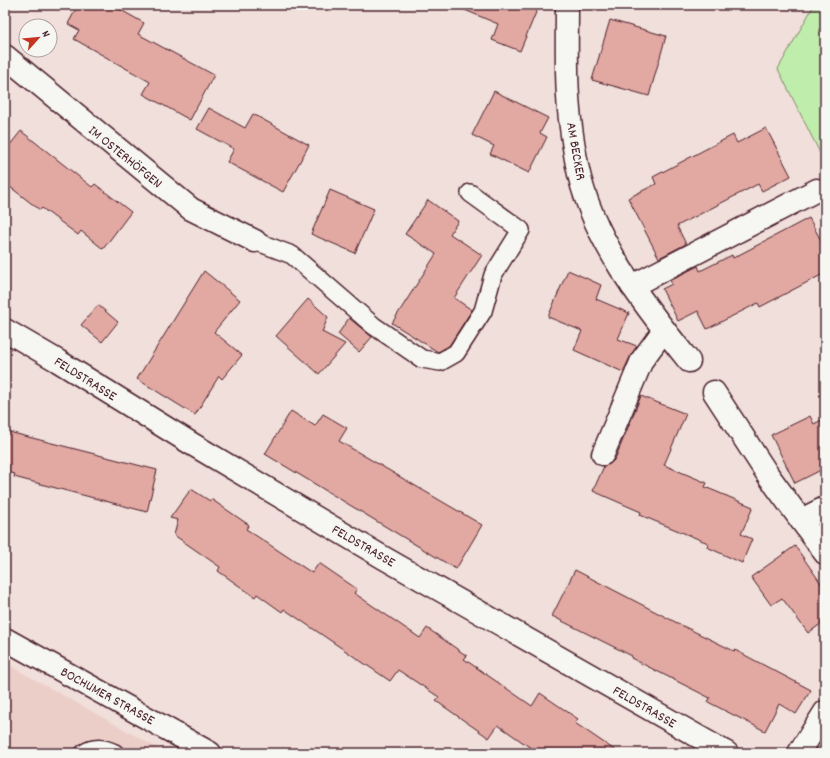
<svg xmlns="http://www.w3.org/2000/svg" width="830" height="758" viewBox="0 0 830 758" font-family="Dekko,sans-serif">
  <style>
    .built { fill: #eccec9 }
    .green { fill: #bfeeac; stroke: #84866c }
    .building { fill: #e2a8a2; stroke: #4a1f2b }
    .lines { fill: none; stroke-linecap: round; stroke-linejoin: round }
    .lane-casing { stroke: #4a1f2b; stroke-width: 20 }
    .street-casing { stroke: #4a1f2b; stroke-width: 25 }
    .secondary-casing { stroke: #4a1f2b; stroke-width: 25 }
    .lane { stroke: #f6f6f2; stroke-width: 17 }
    .street { stroke: #f6f6f2; stroke-width: 22 }
    .secondary { stroke: #f6f6f2; stroke-width: 22 }
    .labels { text-anchor: middle; stroke-width: 3; stroke-linejoin: round; paint-order: stroke }
    .street-label { font-size: 14px; fill: #4a1f2b; stroke: #f6f6f2 }
  </style>
  <rect width="100%" height="100%" fill="#f0dfda"/>
  <filter id="ink" filterUnits="userSpaceOnUse"><feTurbulence type="fractalNoise" baseFrequency=".025" numOctaves="2"/><feDisplacementMap in="SourceGraphic" scale="8" xChannelSelector="R" yChannelSelector="G"/><feConvolveMatrix kernelMatrix="1 2 1 2 8 2 1 2 1" color-interpolation-filters="sRGB"/></filter>
  <g filter="url(#ink)">
    <!-- built -->
    <polygon class="built" points="5,663 163,751 167,753 5,753"/>
    <!-- green -->
    <polygon class="green" points="814,5 825,5 825,151 820,153 778,69"/>
    <!-- building -->
    <g class="building">
      <polygon points="78,5 112,5 144,23 138,34 214,75 190,120 143,94 150,82 74,39 79,30 68,24"/>
      <polygon points="453,5 539,5 520,51 492,40 498,24"/>
      <polygon points="610,20 666,36 649,96 592,80"/>
      <polygon points="494,91 548,118 540,133 547,137 529,173 490,154 494,146 472,135"/>
      <polygon points="209,108 245,128 253,114 309,145 283,192 227,162 234,149 197,129"/>
      <polygon points="766,128 791,176 762,191 758,184 677,226 686,244 659,258 628,198 656,184 653,177 704,150 733,135 737,143"/>
      <polygon points="21,131 92,187 95,184 131,212 103,249 81,231 78,235 42,208 40,210 5,183 5,151"/>
      <polygon points="330,190 374,209 355,253 311,234"/>
      <polygon points="428,200 458,221 450,234 482,255 454,298 472,310 449,346 438,352 392,323 436,254 405,234"/>
      <polygon points="809,218 825,248 825,273 760,307 758,303 707,329 698,311 678,321 662,289 672,284 670,280 698,266 700,271 732,255 733,258"/>
      <polygon points="568,270 601,285 596,299 629,313 618,339 637,346 631,355 623,372 574,350 582,331 548,317"/>
      <polygon points="204,271 240,300 214,332 242,355 222,379 219,376 195,415 137,379"/>
      <polygon points="308,299 328,317 322,332 345,344 319,374 276,336"/>
      <polygon points="98,305 118,322 102,342 81,325"/>
      <polygon points="349,318 372,337 359,352 338,334"/>
      <polygon points="641,396 686,414 664,465 707,483 705,487 753,507 741,534 752,539 742,563 707,547 708,543 640,515 641,512 593,491 604,466 610,464 615,459"/>
      <polygon points="291,411 315,426 323,414 347,428 339,441 482,525 456,569 265,454"/>
      <polygon points="810,416 814,424 825,418 825,468 795,483 771,435"/>
      <polygon points="5,431 157,470 147,512 14,477 15,474 5,472"/>
      <polygon points="191,489 210,501 211,499 249,525 246,529 312,573 319,563 357,589 354,593 420,638 427,628 467,656 464,659 532,706 540,693 578,719 575,723 619,753 538,753 498,725 489,738 436,701 439,697 398,670 390,681 284,609 282,612 257,594 255,597 218,571 220,567 174,535 178,520 170,518"/>
      <polygon points="795,546 825,589 825,621 808,633 782,598 771,605 751,577"/>
      <polygon points="575,570 683,626 734,651 735,650 811,690 796,714 779,704 765,731 708,702 710,698 631,658 632,656 552,616"/>
    </g>
    <g class="lines">
      <defs>
        <g id="lane">
          <polyline points="255,241 292,255 374,326 422,359 440,362 456,353 483,311 493,275 521,230 470,193"/>
          <path d="M 84,753 C 94,746 105,748 115,753"/>
        </g>
        <g id="street">
          <path d="M 567,5 C 567,35 566,66 568,96 C 569,118 573,143 577,165 C 591,238 643,304 689,361"/>
          <polyline points="5,56 191,209 255,241"/>
          <polyline points="632,286 817,190"/>
          <polyline points="5,330 58,361 192,444 384,558 727,753"/>
          <polyline points="714,392 768,475 825,553"/>
          <polyline points="603,454 642,360 664,330"/>
          <polyline points="801,520 825,508"/>
          <polyline points="799,753 825,712"/>
        </g>
        <polyline id="secondary" points="5,639 210,753"/>
      </defs>
      <!-- lane casing -->
      <use href="#lane" class="lane-casing"/>
      <!-- street casing -->
      <use href="#street" class="street-casing"/>
      <!-- secondary casing -->
      <use href="#secondary" class="secondary-casing"/>
      <!-- lane -->
      <use href="#lane" class="lane"/>
      <!-- street -->
      <use href="#street" class="street"/>
      <!-- secondary -->
      <use href="#secondary" class="secondary"/>
    </g>
  </g>
  <g class="labels">
    <!-- street labels -->
    <g class="street-label">
      <text transform="translate(577 151) rotate(80)" y="5">AM BECKER</text>
      <text transform="translate(126 156) rotate(39)" y="5">IM OSTERHÖFGEN</text>
      <text transform="translate(86 378) rotate(32)" y="5">FELDSTRASSE</text>
      <text transform="translate(364 545) rotate(30)" y="5">FELDSTRASSE</text>
      <text transform="translate(108 695) rotate(29)" y="5">BOCHUMER STRASSE</text>
      <text transform="translate(645 706) rotate(30)" y="5">FELDSTRASSE</text>
    </g>
  </g>
  <!-- margin -->
  <rect width="830" height="758" fill="none" stroke="#f6f6f2" stroke-width="20"/>
  <rect x="10" y="10" width="810" height="738" fill="none" stroke="#4a1f2b" stroke-width="1.5" filter="url(#ink)"/>
  <!-- north arrow -->
  <g transform="translate(38 38) rotate(63)"><circle r="19" fill="#f6f6f2" stroke="#b1a0a2"/>
  <path d="M0-3L7 15L0 10L-7 15Z" fill="#c8321e"/>
  <text y="-6" font-size="11" font-weight="bold" text-anchor="middle" fill="#4a1f2b">N</text>
  </g>
</svg>
